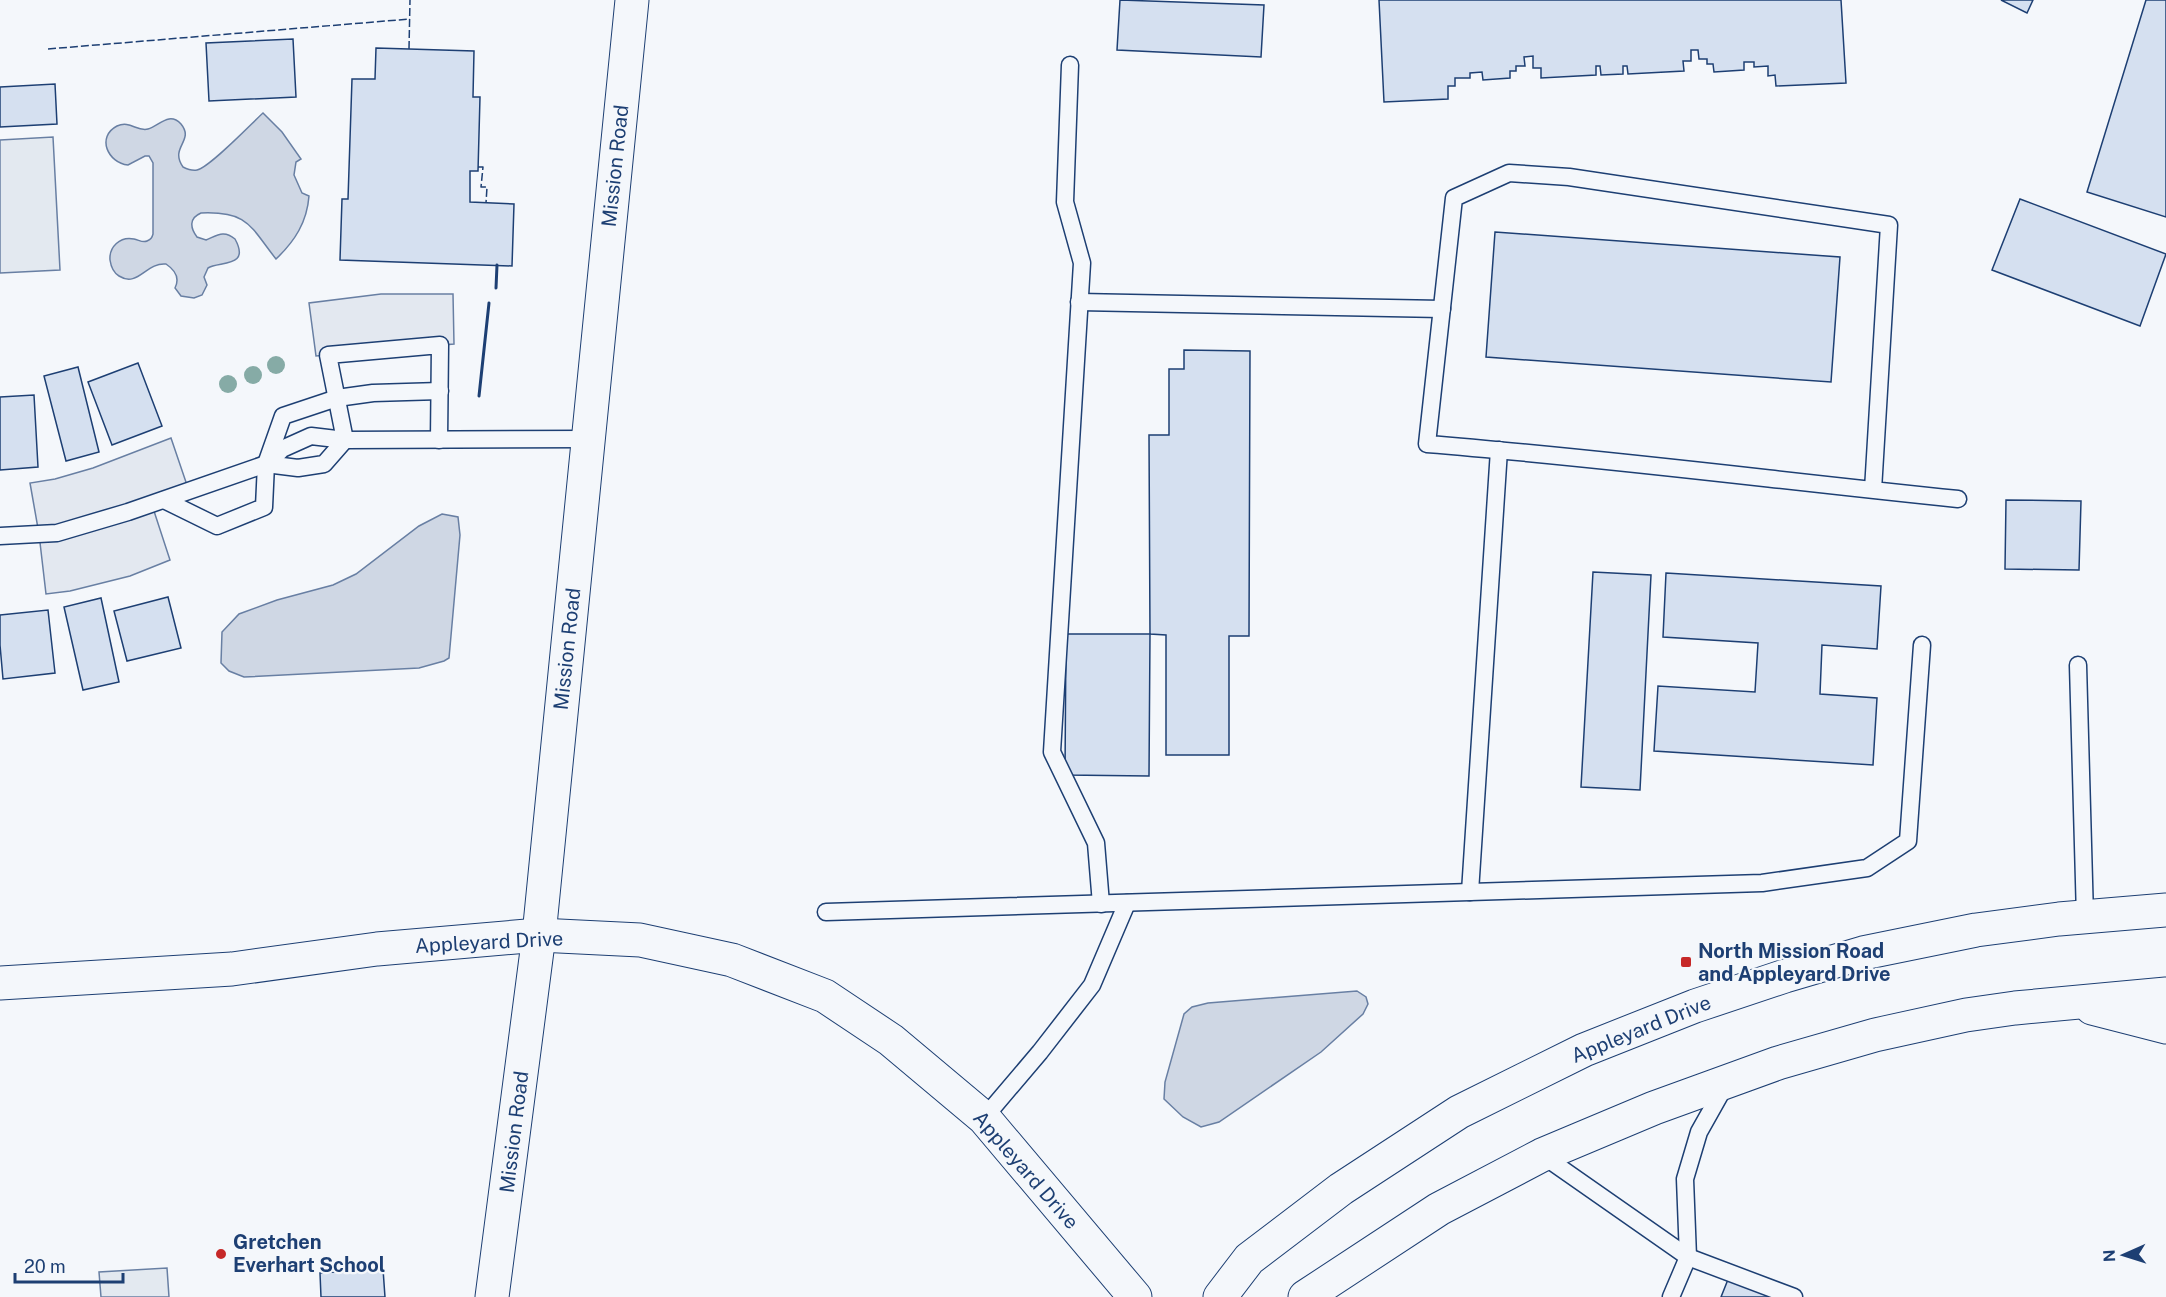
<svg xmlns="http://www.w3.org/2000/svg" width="2166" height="1297" viewBox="0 0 2166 1297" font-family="'Public Sans',sans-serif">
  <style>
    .green { fill: #e3e9f0; stroke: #687fa3; stroke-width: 1.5 }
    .parking { fill: #e3e8f0; stroke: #687fa3; stroke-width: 1.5 }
    .water { fill: #cfd7e4; stroke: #687fa3; stroke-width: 1.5 }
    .building { fill: #d5e0f0; stroke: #1d3f73; stroke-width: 1.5 }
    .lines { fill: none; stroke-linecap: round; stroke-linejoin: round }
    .service-casing { stroke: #1d3f73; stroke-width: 19 }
    .minor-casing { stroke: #1d3f73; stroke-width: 35 }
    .tertiary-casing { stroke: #1d3f73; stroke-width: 35 }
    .secondary-casing { stroke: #1d3f73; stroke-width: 35 }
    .service { stroke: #f4f7fb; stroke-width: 16 }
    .minor { stroke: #f4f7fb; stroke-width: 33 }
    .tertiary { stroke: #f4f7fb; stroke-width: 33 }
    .secondary { stroke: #f4f7fb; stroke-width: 33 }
    .fence { stroke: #1d3f73; stroke-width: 1.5; stroke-dasharray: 8 3; stroke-linecap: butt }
    .wall { stroke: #1d3f73; stroke-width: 3 }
    .tree { fill: #86aba6 }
    .poi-dot { fill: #c62828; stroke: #f4f7fb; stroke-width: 2 }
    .labels { text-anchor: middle; stroke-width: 4.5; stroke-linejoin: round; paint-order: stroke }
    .street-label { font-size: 20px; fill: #1d3f73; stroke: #f4f7fb }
    .poi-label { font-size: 20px; font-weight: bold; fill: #1d3f73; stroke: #f4f7fb; text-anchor: start }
  </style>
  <rect width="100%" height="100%" fill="#f4f7fb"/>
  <!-- green -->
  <g class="green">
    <polygon points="53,137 60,270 0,273 0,140"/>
    <polygon points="167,1268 169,1297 101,1297 99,1272"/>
  </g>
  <!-- parking -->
  <g class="parking">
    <polygon points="381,294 453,294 454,344 316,356 309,303"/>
    <polygon points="171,438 189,491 152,505 170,560 130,576 70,591 46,594 39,534 30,483 55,479 93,468"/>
  </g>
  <!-- water -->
  <g class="water">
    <path d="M 263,113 L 282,132 L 301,159 L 296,162 L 294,175 L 302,193 L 309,196 C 307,222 295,241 276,259 C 250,226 248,211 201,213 C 189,218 190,228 197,237 L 206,240 C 218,235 224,230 235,239 C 251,268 219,261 208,268 L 204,277 L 207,285 L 202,295 L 194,298 L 181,296 L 175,288 C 180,278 175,270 166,264 C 146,262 138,288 119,276 C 114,273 111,267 110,260 C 109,247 120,236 134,239 C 139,240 143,243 147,241 C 151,239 152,238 153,234 L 153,163 L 149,156 L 145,156 L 128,165 C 108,163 96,137 117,126 C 130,120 137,132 148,129 C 159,126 169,111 181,124 C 195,141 169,147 183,167 C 187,169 192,171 197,170 C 209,168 251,124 263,113 Z"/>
    <polygon points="442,514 458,517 460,535 449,658 444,661 419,668 244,677 229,671 221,663 222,632 239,614 277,600 333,585 356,574 419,526"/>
    <polygon points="1357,991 1366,997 1368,1004 1363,1014 1321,1052 1219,1122 1201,1127 1183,1117 1164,1099 1165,1082 1184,1014 1192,1007 1208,1003"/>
  </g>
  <!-- building -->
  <g class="building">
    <polygon points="1120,0 1264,5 1261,57 1117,50"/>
    <polygon points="1379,0 1841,0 1846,83 1776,86 1775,75 1768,76 1768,66 1754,67 1754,62 1744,62 1744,70 1714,72 1713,64 1707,64 1707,59 1699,59 1698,50 1691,50 1691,61 1683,61 1684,71 1628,74 1627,66 1623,66 1623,74 1601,75 1600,66 1596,66 1596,75 1541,78 1541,68 1533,68 1533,56 1524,57 1525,66 1516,66 1516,71 1510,71 1510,78 1483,80 1482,72 1470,73 1470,78 1455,78 1455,86 1448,86 1448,99 1384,102"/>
    <polygon points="2001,0 2033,0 2027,13"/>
    <polygon points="2146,0 2166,0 2166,217 2087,192"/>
    <polygon points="293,39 296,97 209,101 206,43"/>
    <polygon points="376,48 474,51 473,97 480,97 478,171 470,171 470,202 514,204 512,266 340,260 342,199 348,199 352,79 375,79"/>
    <polygon points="55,84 57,124 0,127 0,87"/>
    <polygon points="2020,199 2166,254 2140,326 1992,270"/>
    <polygon points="1495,232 1840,257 1831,382 1486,357"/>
    <polygon points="1184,350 1250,351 1249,636 1229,636 1229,755 1166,755 1166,635 1150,634 1149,435 1169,435 1169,369 1184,369"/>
    <polygon points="138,363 162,426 112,445 88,382"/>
    <polygon points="78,367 99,452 66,461 44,376"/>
    <polygon points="34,395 38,467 0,470 0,397"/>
    <polygon points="2006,500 2081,501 2079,570 2005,569"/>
    <polygon points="1593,572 1651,575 1640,790 1581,787"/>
    <polygon points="1666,573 1881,586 1877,649 1822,645 1820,694 1877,698 1873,765 1654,751 1658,686 1755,692 1758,643 1663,637"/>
    <polygon points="168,597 181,648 127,661 114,611"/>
    <polygon points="101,598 119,682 83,690 64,607"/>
    <polygon points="48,610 55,673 3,679 0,645 0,615"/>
    <polygon points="1066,634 1150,634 1149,776 1065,775"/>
    <polygon points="383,1269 385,1297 321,1297 320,1273"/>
    <polygon points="1729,1277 1775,1297 1721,1297"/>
  </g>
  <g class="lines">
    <defs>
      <g id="service">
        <polyline points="1070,65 1065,202 1082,263 1052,752 1096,843 1101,904"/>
        <polyline points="1079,302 1442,309"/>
        <polyline points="345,440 328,355 440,345 439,440"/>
        <polyline points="268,463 282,449 311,436 345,440 588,439"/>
        <path d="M 1873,490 L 1889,225 L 1569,177 L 1509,173 L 1454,198 L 1427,444 C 1605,458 1781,481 1958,499"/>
        <polyline points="164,500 217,526 264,507 266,464 283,416 337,398 373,393 440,391"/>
        <polyline points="0,536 57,533 128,512 266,464 298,468 324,464 345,440"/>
        <polyline points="2078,665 2085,917"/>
        <polyline points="1470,892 1499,450"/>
        <polyline points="826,912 1762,883 1867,868 1908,841 1922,645"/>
        <polyline points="984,1118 1040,1052 1092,985 1127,903"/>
        <polyline points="1542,1155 1688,1257 1794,1297"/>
        <polyline points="1671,1297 1688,1257 1685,1179 1699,1132 1726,1084"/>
      </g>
      <polyline id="minor" points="0,983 232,969 377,949 539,935"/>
      <g id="tertiary">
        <polyline points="539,935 640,940 732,960 825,996 891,1040 984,1118 1135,1297"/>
        <polyline points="492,1297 539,935 632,0"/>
      </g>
      <g id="secondary">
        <polyline points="2092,1008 2166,1027"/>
        <polyline points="1220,1297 1249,1259 1341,1189 1459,1112 1584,1050 1695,1006 1785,976 1863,953 1976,930 2059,919 2166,910"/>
        <polyline points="1305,1297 1439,1209 1542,1155 1654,1108 1778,1063 1875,1035 1966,1015 2015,1008 2166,994"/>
      </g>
    </defs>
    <!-- service casing -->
    <use href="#service" class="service-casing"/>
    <!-- minor casing -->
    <use href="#minor" class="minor-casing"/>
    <!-- tertiary casing -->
    <use href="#tertiary" class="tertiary-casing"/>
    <!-- secondary casing -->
    <use href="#secondary" class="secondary-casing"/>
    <!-- service -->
    <use href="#service" class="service"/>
    <!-- minor -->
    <use href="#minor" class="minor"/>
    <!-- tertiary -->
    <use href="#tertiary" class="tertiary"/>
    <!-- secondary -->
    <use href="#secondary" class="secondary"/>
    <!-- fence -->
    <g class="fence">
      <polyline points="48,49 410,19"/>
      <polyline points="409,49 410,0"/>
      <polyline points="478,167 483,167 481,187 487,187 486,203"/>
    </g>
    <!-- wall -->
    <g class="wall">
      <polyline points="496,288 497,265"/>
      <polyline points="479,396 489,303"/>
    </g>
  </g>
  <!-- trees -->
  <g class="tree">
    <circle cx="276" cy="365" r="9"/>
    <circle cx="253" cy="375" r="9"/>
    <circle cx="228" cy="384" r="9"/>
  </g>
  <!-- markers -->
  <g class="poi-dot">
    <rect x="1680" y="956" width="12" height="12" rx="3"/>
    <circle cx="221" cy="1254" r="6"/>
  </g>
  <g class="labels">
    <!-- street labels -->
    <g class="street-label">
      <text transform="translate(615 166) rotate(-84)" y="7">Mission Road</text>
      <text transform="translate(567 649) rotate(-84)" y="7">Mission Road</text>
      <text transform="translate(489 942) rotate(-3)" y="7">Appleyard Drive</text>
      <text transform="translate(1641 1029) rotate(-22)" y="7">Appleyard Drive</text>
      <text transform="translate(514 1132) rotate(-83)" y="7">Mission Road</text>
      <text transform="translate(1026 1170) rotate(49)" y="7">Appleyard Drive</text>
    </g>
    <!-- poi labels -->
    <g class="poi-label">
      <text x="1698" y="958">North Mission Road<tspan x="1698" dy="23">and Appleyard Drive</tspan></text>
      <text x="233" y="1249">Gretchen<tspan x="233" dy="23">Everhart School</tspan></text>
    </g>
  </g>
  <!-- north arrow -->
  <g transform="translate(2124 1255) rotate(267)" stroke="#f4f7fb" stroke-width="4.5" paint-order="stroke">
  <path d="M0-4.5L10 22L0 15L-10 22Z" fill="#1d3f73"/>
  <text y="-9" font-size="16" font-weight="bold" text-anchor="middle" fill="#1d3f73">N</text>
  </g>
  <!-- scale -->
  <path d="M15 1273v9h108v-9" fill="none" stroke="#1d3f73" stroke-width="3"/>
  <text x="24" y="1273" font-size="18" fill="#1d3f73" stroke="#f4f7fb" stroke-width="4.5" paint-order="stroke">20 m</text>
</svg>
